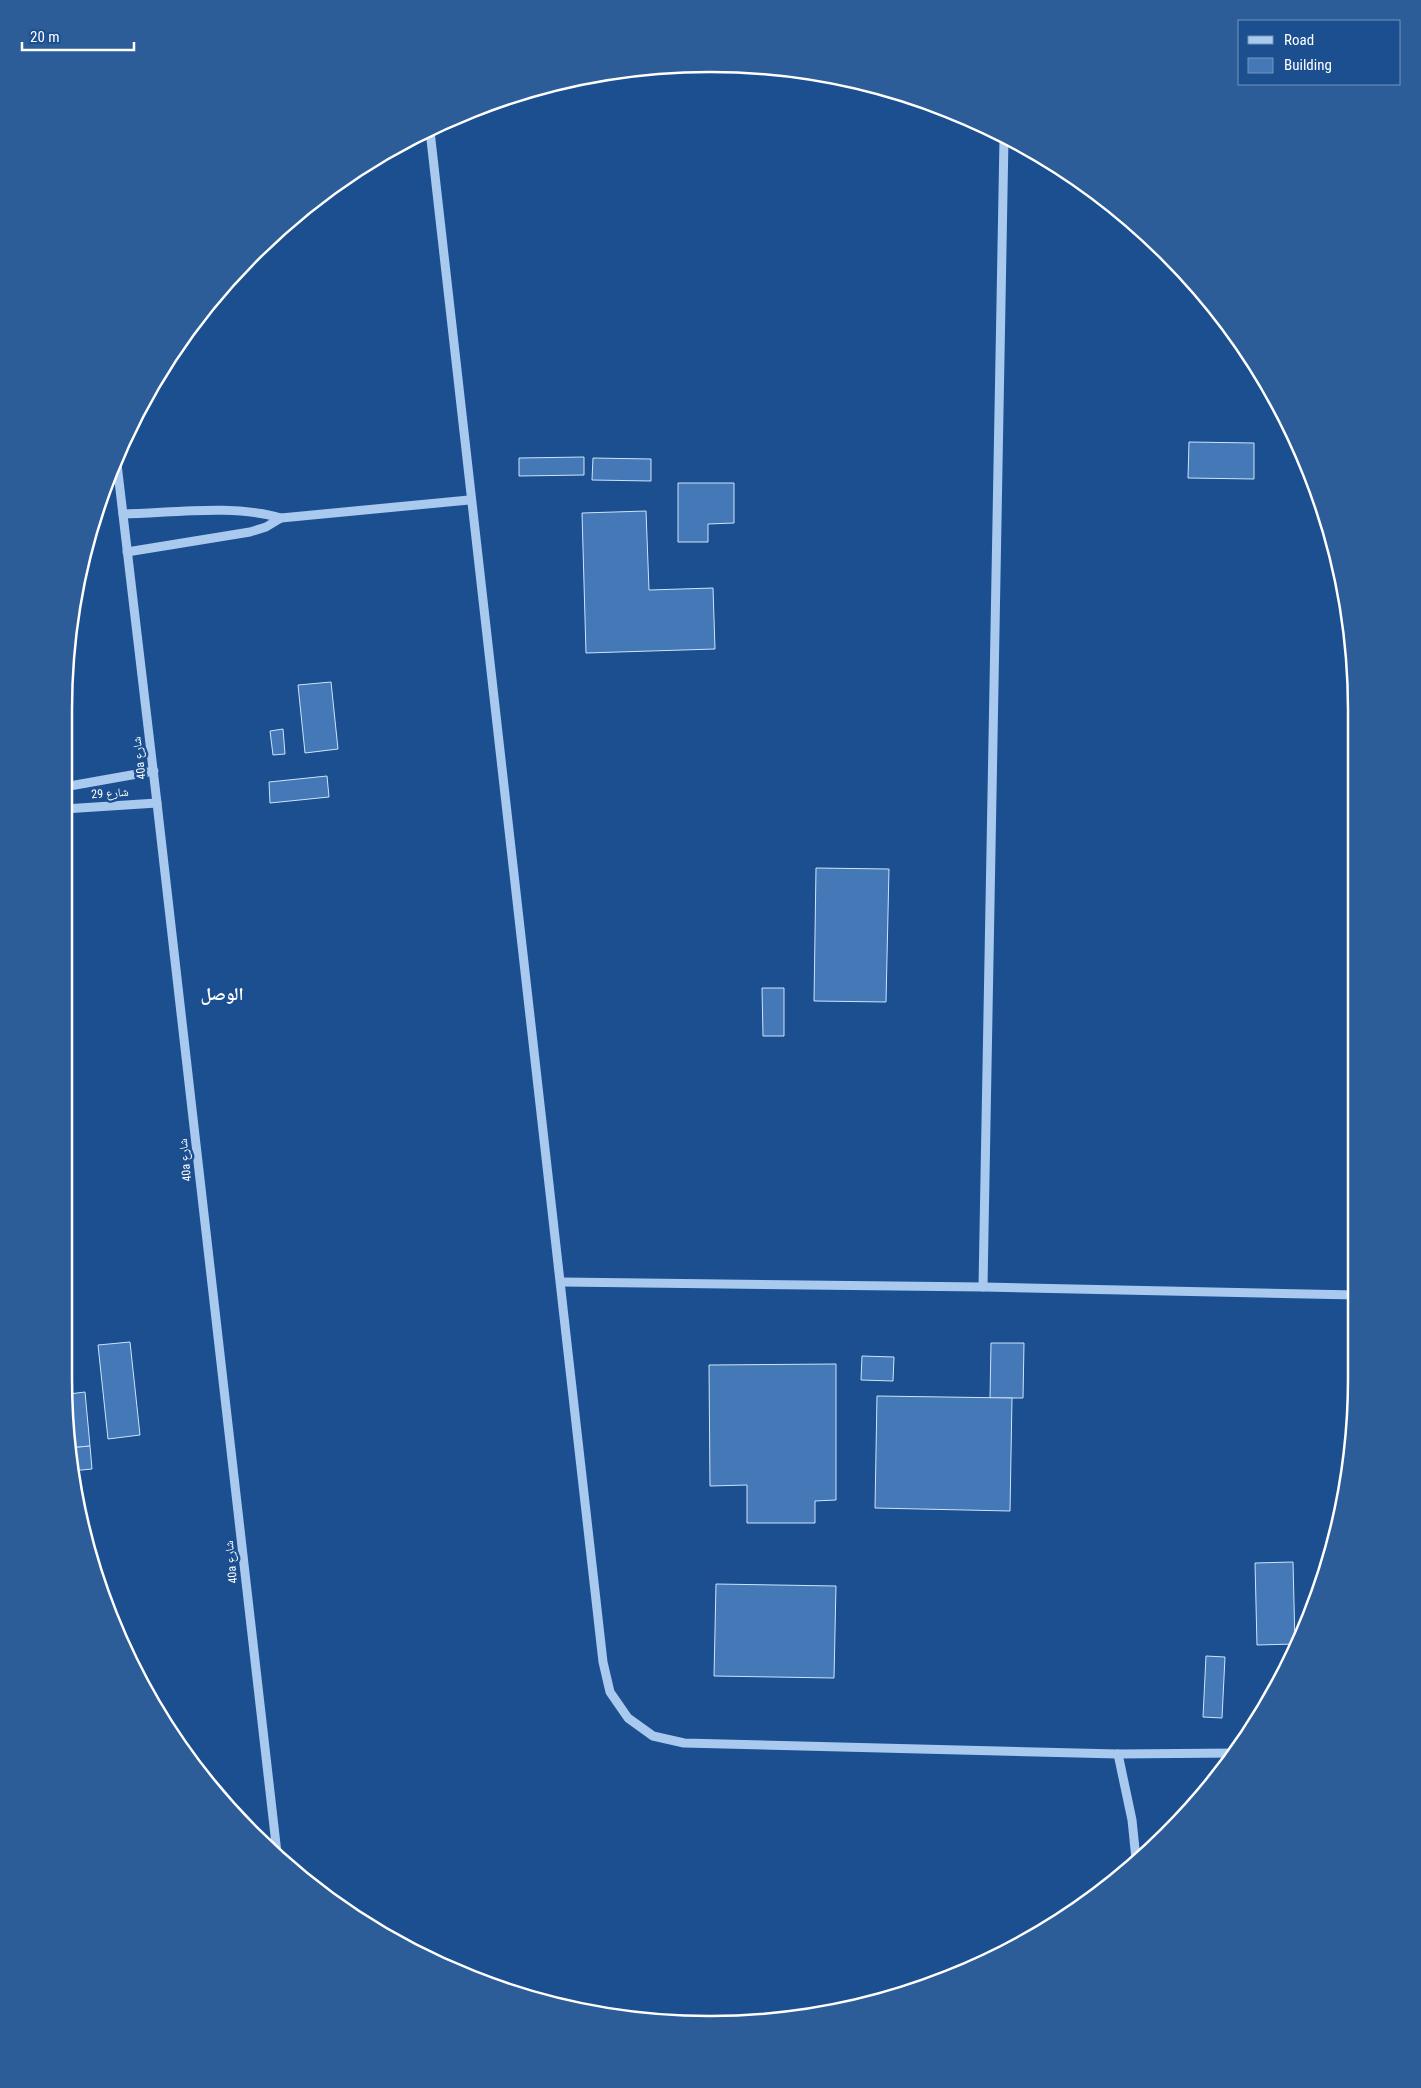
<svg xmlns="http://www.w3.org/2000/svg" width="1421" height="2088" viewBox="0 0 1421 2088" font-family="'Roboto Condensed','Noto Naskh Arabic',sans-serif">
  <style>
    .building { fill: #4478b7; stroke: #cfe3fa }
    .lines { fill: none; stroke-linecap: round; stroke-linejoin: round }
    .minor { stroke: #a9c9ee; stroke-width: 9 }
    .labels { text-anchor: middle; stroke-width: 5; stroke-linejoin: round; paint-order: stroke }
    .street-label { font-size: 12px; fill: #fff; stroke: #1b4f8f }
    .district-label { font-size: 18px; font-weight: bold; fill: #fff; stroke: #1b4f8f }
    .rim { fill: none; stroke: #fff; stroke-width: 2.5 }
  </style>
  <rect width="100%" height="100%" fill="#1b4f8f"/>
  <!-- building -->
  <g class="building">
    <polygon points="1189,442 1254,443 1254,479 1188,478"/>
    <polygon points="584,457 584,475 519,476 519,458"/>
    <polygon points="593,458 651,459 651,481 592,480"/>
    <polygon points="678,483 734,483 734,523 708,524 708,542 678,542"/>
    <polygon points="646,511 649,590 713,588 715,649 586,653 582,513"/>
    <polygon points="331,682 338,749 305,753 298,685"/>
    <polygon points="283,729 285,754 273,755 270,731"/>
    <polygon points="327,776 329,797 270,803 269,782"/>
    <polygon points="816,868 889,869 886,1002 814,1001"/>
    <polygon points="762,988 784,988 784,1036 763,1036"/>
    <polygon points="130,1342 140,1435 108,1439 98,1345"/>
    <polygon points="991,1343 1024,1343 1023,1398 990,1398"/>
    <polygon points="862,1356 894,1357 893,1381 861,1380"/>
    <polygon points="836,1364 836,1500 815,1501 815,1523 747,1523 747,1485 710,1486 709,1365"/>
    <polygon points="85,1392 90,1446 69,1448 69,1394"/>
    <polygon points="877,1396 1012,1398 1010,1511 875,1508"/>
    <polygon points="90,1446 92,1469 71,1471 69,1448"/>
    <polygon points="1293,1562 1295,1644 1257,1645 1255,1563"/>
    <polygon points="716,1584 836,1586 834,1678 714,1676"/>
    <polygon points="1206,1656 1225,1657 1222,1718 1203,1717"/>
  </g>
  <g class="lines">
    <!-- minor -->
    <g class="minor">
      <path d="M 430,131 C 484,641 548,1151 603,1662 L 610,1692 L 628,1718 L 653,1736 L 684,1743 L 1118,1754 L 1235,1753"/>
      <polyline points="117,464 157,803 277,1853"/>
      <path d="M 123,514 C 172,513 234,504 281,518 L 469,500"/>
      <polyline points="127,552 250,532 266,527 281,518"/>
      <polyline points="64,787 154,771"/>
      <polyline points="64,809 157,803"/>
      <polyline points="562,1282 983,1287 1357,1295"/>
      <polyline points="983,1287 1004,138"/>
      <polyline points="1118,1754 1132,1820 1136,1859"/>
      <polyline points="1222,1773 1234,1753"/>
    </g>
  </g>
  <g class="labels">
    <!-- street labels -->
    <g class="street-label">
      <text transform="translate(139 758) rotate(-97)" y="4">40a شارع</text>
      <text transform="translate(110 793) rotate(-4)" y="4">شارع 29</text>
      <text transform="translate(185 1160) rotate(-96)" y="4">40a شارع</text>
      <text transform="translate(231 1562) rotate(-96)" y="4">40a شارع</text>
    </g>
    <!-- district labels -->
    <g class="district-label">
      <text x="222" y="1000">الوصل</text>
    </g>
  </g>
  <!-- crop -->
  <path d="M0 0H1421V2088H0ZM710 72H710A638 638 0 0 1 1348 710V1378A638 638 0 0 1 710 2016H710A638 638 0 0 1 72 1378V710A638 638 0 0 1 710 72Z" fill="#2d5d98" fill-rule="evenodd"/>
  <path class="rim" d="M710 72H710A638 638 0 0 1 1348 710V1378A638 638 0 0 1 710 2016H710A638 638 0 0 1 72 1378V710A638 638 0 0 1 710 72Z"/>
  <!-- legend -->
  <rect x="1238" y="20" width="162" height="65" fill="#1b4f8f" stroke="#7695bc"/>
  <rect x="1248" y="36" width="25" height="8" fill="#a9c9ee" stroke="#7695bc"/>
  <text x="1284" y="45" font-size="15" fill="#ffffff">Road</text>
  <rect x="1248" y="58" width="25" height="15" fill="#4478b7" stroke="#7695bc"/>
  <text x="1284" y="70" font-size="15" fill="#ffffff">Building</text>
  <!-- scale -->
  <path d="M22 42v8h112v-8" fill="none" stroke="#ffffff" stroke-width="2.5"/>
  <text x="30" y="42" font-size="15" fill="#ffffff" stroke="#1b4f8f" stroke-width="4" paint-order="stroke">20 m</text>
</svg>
